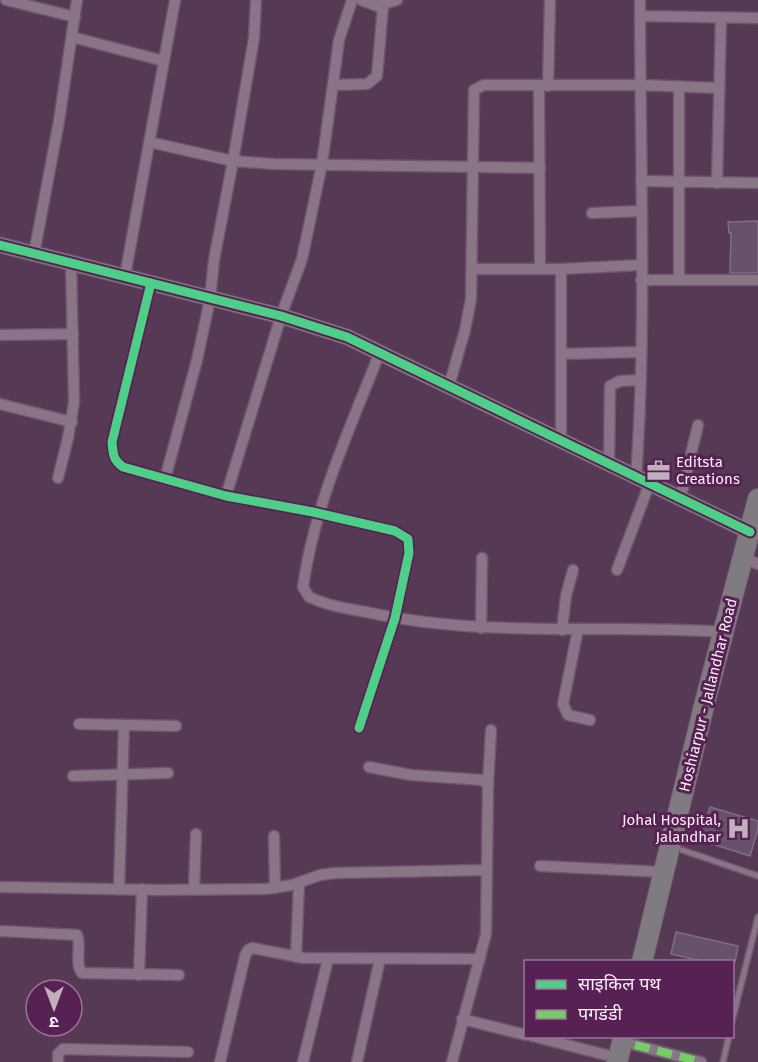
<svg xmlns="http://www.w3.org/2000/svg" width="758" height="1062" viewBox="0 0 758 1062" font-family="'Fira Sans','Noto Sans Devanagari',sans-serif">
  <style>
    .building { fill: #66536a; stroke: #816d86; stroke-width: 1.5 }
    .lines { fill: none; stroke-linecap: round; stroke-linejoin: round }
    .lane-casing { stroke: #6b576a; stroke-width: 8 }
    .street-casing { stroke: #6b576a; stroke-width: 13 }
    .secondary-casing { stroke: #6b576a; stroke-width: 17 }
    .highway-casing { stroke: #6b576a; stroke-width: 22 }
    .lane { stroke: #8a7488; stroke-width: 5 }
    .street { stroke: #8a7488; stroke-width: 10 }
    .secondary { stroke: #8c7c8c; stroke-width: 15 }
    .highway { stroke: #807a81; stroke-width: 20 }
    .quiet { stroke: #74ce65; stroke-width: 8; stroke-dasharray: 15 8; stroke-linecap: butt }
    .cycleway-casing { stroke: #572253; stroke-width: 13 }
    .cycleway { stroke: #4dcf88; stroke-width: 9 }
    .labels { text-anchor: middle; stroke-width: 6; stroke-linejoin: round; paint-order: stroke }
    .poi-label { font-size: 15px; fill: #fbeef9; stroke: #572253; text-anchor: start }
    .street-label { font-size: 15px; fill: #fbeef9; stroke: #572253 }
  </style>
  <rect width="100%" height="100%" fill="#563954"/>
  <!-- building -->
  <g class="building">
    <polygon points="758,221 758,273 730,273 731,233 729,233 728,222"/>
    <polygon points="710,807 758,821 758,829 750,856 700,840"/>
    <polygon points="676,932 738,946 735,962 706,962 671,954"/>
  </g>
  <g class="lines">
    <defs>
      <g id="lane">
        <polyline points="682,850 758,876"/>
        <polyline points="732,1021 758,917"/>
        <polyline points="723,1062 729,1036"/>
      </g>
      <g id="street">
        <polyline points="6,0 75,17"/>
        <polyline points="361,0 377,6 397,0"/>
        <polyline points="640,16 758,18"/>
        <polyline points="72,37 164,61"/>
        <polyline points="334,85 367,84 377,76 383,6"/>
        <polyline points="539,86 540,269"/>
        <polyline points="548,86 550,0"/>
        <polyline points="149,142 233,161 273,164 540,168"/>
        <polyline points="641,181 758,183"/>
        <polyline points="717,183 721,18"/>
        <polyline points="592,213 641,211"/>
        <polyline points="34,254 59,121 77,0"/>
        <polyline points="472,269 561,269 641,265"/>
        <polyline points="125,276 175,0"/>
        <polyline points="679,279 679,86"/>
        <polyline points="641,280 758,280"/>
        <path d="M 151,283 L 112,442 C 113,454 113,460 123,467 L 226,496 L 313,512 L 395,531 L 408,539 L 409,553 L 395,618 L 359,728"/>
        <polyline points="0,335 73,334"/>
        <path d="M 380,352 C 350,428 314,506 303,587 L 309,597 C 328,606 350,609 371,613 C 487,638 606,624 724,632"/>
        <polyline points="561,354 640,352"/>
        <polyline points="449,386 465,330 471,299 474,90 484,85 640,85 719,88"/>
        <polyline points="0,404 72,422"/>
        <polyline points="561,441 561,269"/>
        <polyline points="609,464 610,386 620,381 640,380"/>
        <polyline points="58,478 68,438 74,402 71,263"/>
        <path d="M 636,478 C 647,319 640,159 640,0"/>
        <polyline points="165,479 197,360 210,299 214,260 233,161 254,38 256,0"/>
        <polyline points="226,496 281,316 302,259 322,164 339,40 352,0"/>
        <polyline points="680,500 698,425"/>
        <polyline points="743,558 758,564"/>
        <polyline points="617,570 649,485"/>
        <polyline points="481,628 482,558"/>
        <polyline points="578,629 563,704 568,715 590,720"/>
        <polyline points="562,630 566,596 573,570"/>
        <polyline points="79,724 176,726"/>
        <polyline points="369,767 411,775 482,780 488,785 486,934 452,1062"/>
        <polyline points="73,776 168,773"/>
        <polyline points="488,785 491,730"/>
        <polyline points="274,836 275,888"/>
        <polyline points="540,866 664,872"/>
        <polyline points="0,887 158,890 266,889 292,885 320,875 335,873 486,870"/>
        <polyline points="119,889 124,725"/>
        <polyline points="194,889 196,834"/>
        <path d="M 0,931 L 77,935 C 82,947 74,963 82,973 L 179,975"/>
        <polyline points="296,957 299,883"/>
        <polyline points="139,975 142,889"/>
        <polyline points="462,1019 526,1035"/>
        <polyline points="532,1036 618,1058"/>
        <polyline points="635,1045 701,1062"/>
        <polyline points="58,1062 58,1054 63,1049 188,1052"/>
        <polyline points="220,1062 245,956 248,950 252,948 304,958 480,959"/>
        <polyline points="303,1062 328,959"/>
        <polyline points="357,1062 380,959"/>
      </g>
      <polyline id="secondary" points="0,245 281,316 347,337 750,532"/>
      <g id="highway">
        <polyline points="642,962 703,710 758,499"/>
        <polyline points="617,1062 624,1036"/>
      </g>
    </defs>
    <!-- lane casing -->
    <use href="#lane" class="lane-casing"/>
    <!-- street casing -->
    <use href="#street" class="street-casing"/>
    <!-- secondary casing -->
    <use href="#secondary" class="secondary-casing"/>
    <!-- highway casing -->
    <use href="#highway" class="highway-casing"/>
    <!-- lane -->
    <use href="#lane" class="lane"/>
    <!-- street -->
    <use href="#street" class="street"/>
    <!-- secondary -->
    <use href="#secondary" class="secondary"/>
    <!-- highway -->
    <use href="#highway" class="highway"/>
    <!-- quiet -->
    <polyline class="quiet" points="635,1045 701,1062"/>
    <defs>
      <g id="cycleway">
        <polyline points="0,245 281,316 347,337 750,532"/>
        <path d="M 151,283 L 112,442 C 113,454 113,460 123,467 L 226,496 L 313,512 L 395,531 L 408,539 L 409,553 L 395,618 L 359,728"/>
      </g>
    </defs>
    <!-- cycleway casing -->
    <use href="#cycleway" class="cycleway-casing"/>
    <!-- cycleway -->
    <use href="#cycleway" class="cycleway"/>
  </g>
  <!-- icons -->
  <defs>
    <symbol id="office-bare" viewBox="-9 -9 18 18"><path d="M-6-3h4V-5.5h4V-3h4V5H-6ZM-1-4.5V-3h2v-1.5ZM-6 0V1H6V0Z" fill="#c1afbf" stroke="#572253" stroke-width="2.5" paint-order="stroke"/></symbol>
    <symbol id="hospital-bare" viewBox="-9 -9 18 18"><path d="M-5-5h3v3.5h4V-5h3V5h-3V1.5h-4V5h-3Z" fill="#c1afbf" stroke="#572253" stroke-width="2.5" paint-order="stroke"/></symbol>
  </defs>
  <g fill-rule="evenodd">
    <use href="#office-bare" x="642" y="454" width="33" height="33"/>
    <use href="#hospital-bare" x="722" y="812" width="33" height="33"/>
  </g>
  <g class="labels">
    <!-- poi labels -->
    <g class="poi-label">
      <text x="676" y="467">Editsta<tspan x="676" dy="17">Creations</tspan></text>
      <text x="721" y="825" text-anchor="end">Johal Hospital,<tspan x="721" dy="17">Jalandhar</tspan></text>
    </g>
    <!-- street labels -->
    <g class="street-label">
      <text transform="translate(708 695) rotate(-76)" y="5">Hoshiarpur - Jallandhar Road</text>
    </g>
  </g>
  <!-- legend -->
  <rect x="524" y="960" width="210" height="78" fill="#572253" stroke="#997495" stroke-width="1.5"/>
  <rect x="536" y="980" width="30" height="9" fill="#4dcf88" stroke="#997495" stroke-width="1.5"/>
  <text x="578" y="990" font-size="18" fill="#fbeef9">साइकिल पथ</text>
  <rect x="536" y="1010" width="30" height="9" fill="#74ce65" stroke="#997495" stroke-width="1.5"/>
  <text x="578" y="1020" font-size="18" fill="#fbeef9">पगडंडी</text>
  <!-- north arrow -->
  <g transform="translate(54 1008) rotate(180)"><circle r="28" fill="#572253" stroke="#997495" stroke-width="1.5"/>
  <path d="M0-4.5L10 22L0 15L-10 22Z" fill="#c1afbf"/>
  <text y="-9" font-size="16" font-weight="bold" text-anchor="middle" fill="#fbeef9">उ</text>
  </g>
</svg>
